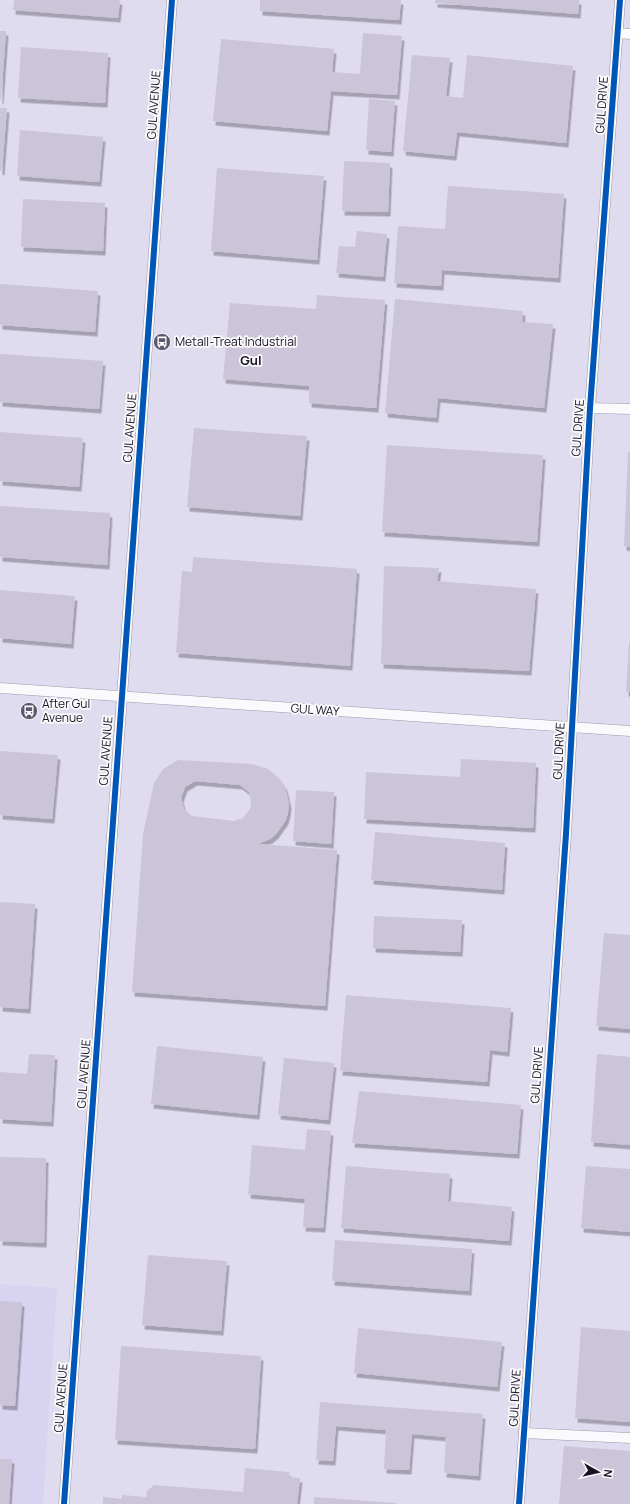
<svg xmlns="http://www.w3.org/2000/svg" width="630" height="1504" viewBox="0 0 630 1504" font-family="Manrope,sans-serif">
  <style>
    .built { fill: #d9d3f2 }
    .building { fill: #ccc4d8; fill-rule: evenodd; filter: url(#shadow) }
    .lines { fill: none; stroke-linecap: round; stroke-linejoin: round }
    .street-casing { stroke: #9c98aa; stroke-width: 11 }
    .street { stroke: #fafafd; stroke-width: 10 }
    .cycleway-casing { stroke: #fbfbfb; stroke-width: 8 }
    .cycleway { stroke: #0057b8; stroke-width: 6 }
    .labels { text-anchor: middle; stroke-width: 3.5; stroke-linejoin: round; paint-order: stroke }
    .street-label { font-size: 12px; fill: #171126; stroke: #fbfbfb }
    .poi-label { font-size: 12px; fill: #171126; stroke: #fbfbfb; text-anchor: start }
    .neighbourhood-label { font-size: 13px; font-weight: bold; fill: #171126; stroke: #fbfbfb }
  </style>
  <defs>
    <filter id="shadow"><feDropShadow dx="2.5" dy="4.5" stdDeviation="0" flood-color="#0004"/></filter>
  </defs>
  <rect width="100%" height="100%" fill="#e0dcf0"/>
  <!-- built -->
  <polygon class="built" points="0,1284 57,1288 43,1504 0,1504"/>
  <!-- building -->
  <g class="building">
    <polygon points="14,0 120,0 118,18 13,10"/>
    <polygon points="260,0 401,0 399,20 260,11"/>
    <polygon points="435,0 579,0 578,14 435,3"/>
    <polygon points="0,31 6,31 1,100 0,100"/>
    <polygon points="363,33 402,36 397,95 331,91 327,131 213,121 221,39 334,49 332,72 360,74"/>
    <polygon points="21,47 108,53 105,103 18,98"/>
    <polygon points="412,55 450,58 446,96 463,98 467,55 573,66 566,143 457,132 454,156 403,151"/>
    <polygon points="369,99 395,101 391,152 366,150"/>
    <polygon points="0,108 7,108 2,171 0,170"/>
    <polygon points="20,130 103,137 99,182 17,176"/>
    <polygon points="344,161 390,163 388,212 342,211"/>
    <polygon points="217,168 324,176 317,260 211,251"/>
    <polygon points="448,186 564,194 558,278 442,270 441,286 394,283 398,226 445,229"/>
    <polygon points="23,199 105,203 103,251 21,247"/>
    <polygon points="357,231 387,234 383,277 336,273 339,246 355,247"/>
    <polygon points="0,284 98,291 95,332 0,325"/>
    <polygon points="317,295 385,300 376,408 309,403 309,386 223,379 230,303 316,309"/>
    <polygon points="395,299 523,311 522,322 553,324 544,408 438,398 436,418 385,413"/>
    <polygon points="0,354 103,361 99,409 0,402"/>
    <polygon points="194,428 307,436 300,516 187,507"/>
    <polygon points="0,432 83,438 79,487 0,481"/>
    <polygon points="387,445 543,455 537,542 382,532"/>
    <polygon points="628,452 630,452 630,547 624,546"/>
    <polygon points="0,506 110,513 107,565 0,557"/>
    <polygon points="193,557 357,569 350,666 176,653 182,571 192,572"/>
    <polygon points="384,566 439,568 437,581 536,589 529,671 381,664"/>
    <polygon points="0,590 75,596 71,644 0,638"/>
    <polygon points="629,643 630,643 630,692 626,692"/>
    <polygon points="0,751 58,755 52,819 0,815"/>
    <polygon points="461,759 536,763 533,828 364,819 366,772 460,777"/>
    <path d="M 178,760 L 252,764 L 268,769 L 281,780 L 285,787 L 289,804 L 288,812 L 286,820 L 276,834 L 270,839 L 258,844 L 337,850 L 325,1006 L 132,992 L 143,834 L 154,783 L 163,769 ZM 195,781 L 240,785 L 249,792 L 251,803 L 250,809 L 243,818 L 234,821 L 192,816 L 184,809 L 181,798 L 185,787 Z"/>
    <polygon points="296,790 334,792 331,844 293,841"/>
    <polygon points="375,832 505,843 502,890 371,880"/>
    <polygon points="0,902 35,904 28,1009 0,1007"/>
    <polygon points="374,916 462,920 460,952 373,948"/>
    <polygon points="604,933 630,935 630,1029 596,1026"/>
    <polygon points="346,995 511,1008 507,1052 490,1050 487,1082 340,1071"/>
    <polygon points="157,1046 263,1057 257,1115 151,1104"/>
    <polygon points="29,1054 55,1055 51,1122 0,1119 0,1072 27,1074"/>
    <polygon points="597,1054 630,1057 630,1145 591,1142"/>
    <polygon points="284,1058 334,1063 328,1120 278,1115"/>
    <polygon points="359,1091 521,1105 517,1154 352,1143"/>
    <polygon points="307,1129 331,1131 323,1228 303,1227 305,1199 248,1194 252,1145 305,1150"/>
    <polygon points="0,1157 46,1158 44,1243 0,1241"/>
    <polygon points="346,1166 450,1174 448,1201 512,1207 509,1241 341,1228"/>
    <polygon points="586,1166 630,1169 630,1232 581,1228"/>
    <polygon points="335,1240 472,1249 469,1291 332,1281"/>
    <polygon points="148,1255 227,1261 221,1331 142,1325"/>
    <polygon points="0,1301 22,1302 15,1406 0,1405"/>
    <polygon points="581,1327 630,1331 630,1422 575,1418"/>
    <polygon points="358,1328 502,1342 497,1387 354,1373"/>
    <polygon points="121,1346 261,1356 255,1449 115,1440"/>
    <polygon points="320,1402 483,1414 478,1476 444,1473 446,1437 412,1434 409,1470 384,1469 386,1430 336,1426 333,1461 316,1460"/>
    <polygon points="564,1446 630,1451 630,1504 559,1504"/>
    <polygon points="0,1459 12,1459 9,1504 0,1504"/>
    <polygon points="245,1468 289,1472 289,1477 300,1478 297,1504 103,1504 103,1497 122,1499 122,1495 146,1497 147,1491 154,1485 243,1492"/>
    <polygon points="314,1497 396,1503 396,1504 314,1504"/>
  </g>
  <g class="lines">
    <defs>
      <g id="street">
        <polyline points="618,33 630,34"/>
        <polyline points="590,408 630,409"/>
        <polyline points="0,688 630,731"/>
        <polyline points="524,1433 630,1438"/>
        <polyline points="64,1504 172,0"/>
        <polyline points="519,1504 566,834 590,408 620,0"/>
      </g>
    </defs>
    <!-- street casing -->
    <use href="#street" class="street-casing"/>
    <!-- street -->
    <use href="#street" class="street"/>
    <defs>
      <g id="cycleway">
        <polyline points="64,1504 172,0"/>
        <polyline points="519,1504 566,834 590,408 620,0"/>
      </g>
    </defs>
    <!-- cycleway casing -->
    <use href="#cycleway" class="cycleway-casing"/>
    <!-- cycleway -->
    <use href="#cycleway" class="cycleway"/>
  </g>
  <!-- icons -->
  <defs>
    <symbol id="bus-disc" viewBox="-11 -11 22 22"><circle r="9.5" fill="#5d586d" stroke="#fbfbfb"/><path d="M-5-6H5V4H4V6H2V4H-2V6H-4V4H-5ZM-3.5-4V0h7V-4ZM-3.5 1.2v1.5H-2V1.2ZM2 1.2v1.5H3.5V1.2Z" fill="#fff"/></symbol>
  </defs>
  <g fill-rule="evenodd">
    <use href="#bus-disc" x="152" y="332" width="20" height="20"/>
    <use href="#bus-disc" x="19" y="701" width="20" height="20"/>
  </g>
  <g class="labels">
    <!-- street labels -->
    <g class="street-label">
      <text transform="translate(154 105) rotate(-86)" y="4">GUL AVENUE</text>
      <text transform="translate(602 105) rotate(-86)" y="4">GUL DRIVE</text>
      <text transform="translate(130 428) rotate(-86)" y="4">GUL AVENUE</text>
      <text transform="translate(578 428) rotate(-86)" y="4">GUL DRIVE</text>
      <text transform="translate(315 710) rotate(4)" y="4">GUL WAY</text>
      <text transform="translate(106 751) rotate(-86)" y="4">GUL AVENUE</text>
      <text transform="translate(559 751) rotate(-87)" y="4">GUL DRIVE</text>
      <text transform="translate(84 1074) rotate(-86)" y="4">GUL AVENUE</text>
      <text transform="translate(537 1075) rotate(-86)" y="4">GUL DRIVE</text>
      <text transform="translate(61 1398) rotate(-86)" y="4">GUL AVENUE</text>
      <text transform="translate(515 1398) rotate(-87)" y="4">GUL DRIVE</text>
    </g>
    <!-- poi labels -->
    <g class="poi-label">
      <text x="175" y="346">Metall-Treat Industrial</text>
      <text x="42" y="708">After Gul<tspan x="42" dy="14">Avenue</tspan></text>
    </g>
    <!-- neighbourhood labels -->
    <g class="neighbourhood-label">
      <text x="251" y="365">Gul</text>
    </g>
  </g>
  <!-- north arrow -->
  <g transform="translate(598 1472) rotate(98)" stroke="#fbfbfb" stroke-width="3" paint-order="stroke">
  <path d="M0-3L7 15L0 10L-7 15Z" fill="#171126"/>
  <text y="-6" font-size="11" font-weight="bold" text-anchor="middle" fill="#171126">N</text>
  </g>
</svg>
